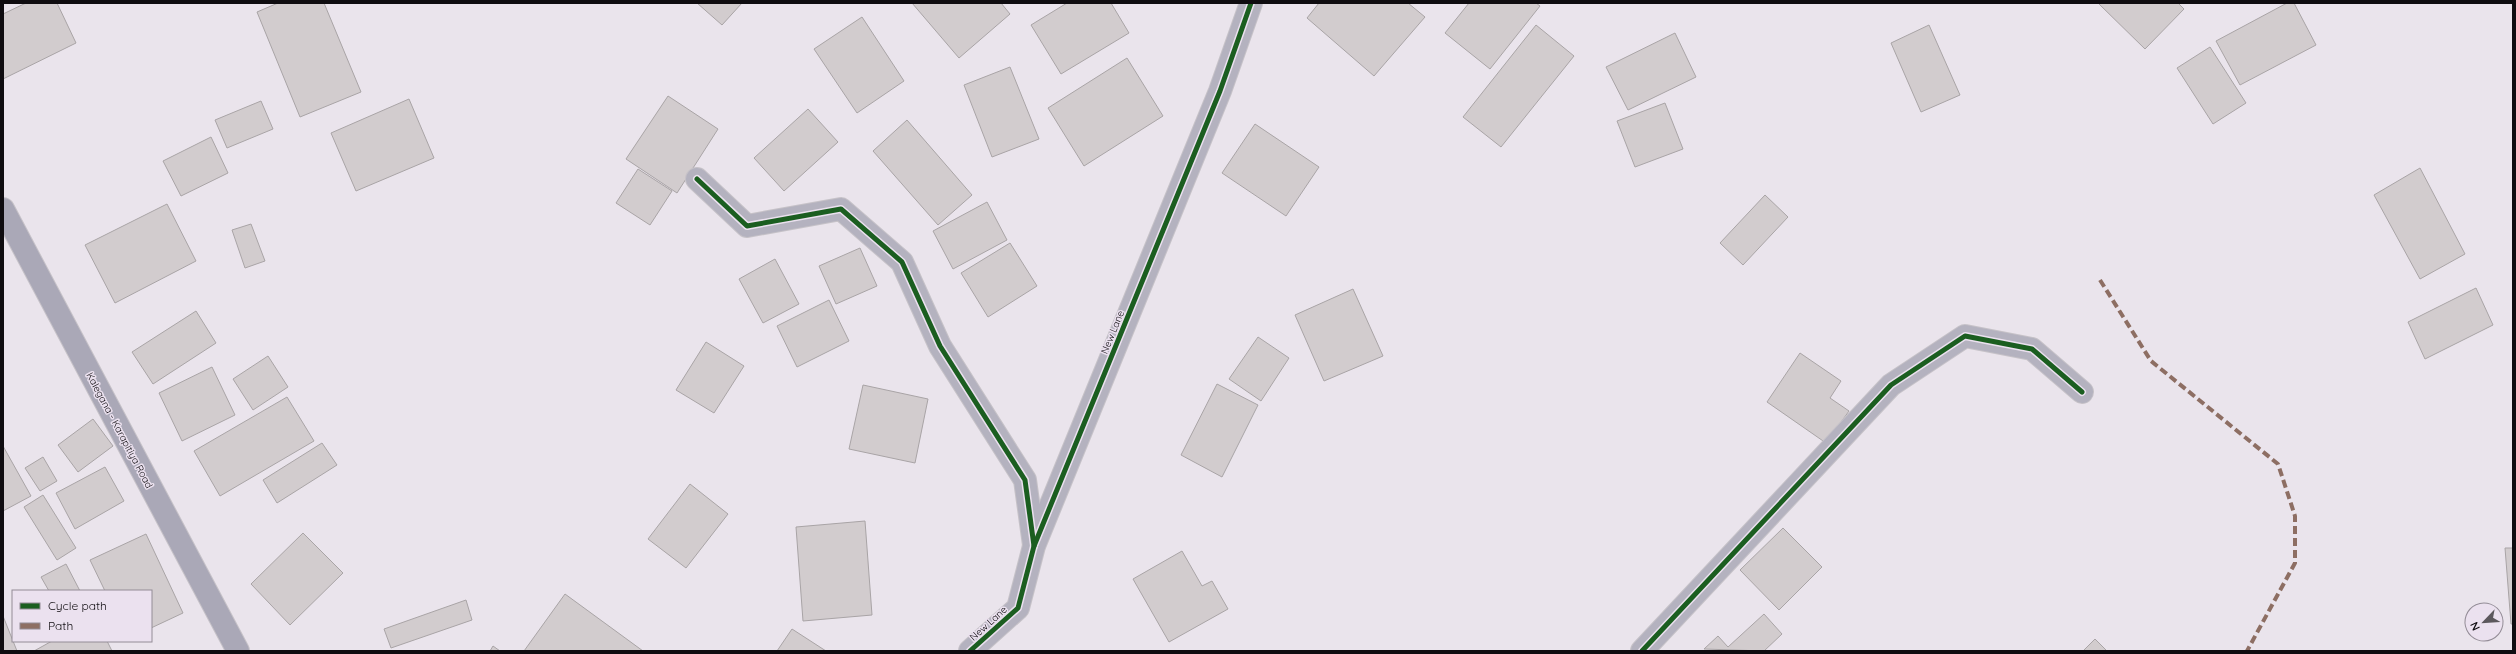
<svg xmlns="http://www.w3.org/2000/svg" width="2516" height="654" viewBox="0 0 2516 654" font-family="Quicksand,sans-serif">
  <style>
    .building { fill: #d2ccce; stroke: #a9a4a6 }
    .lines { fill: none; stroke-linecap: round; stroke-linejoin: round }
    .minor-casing { stroke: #c6c2c8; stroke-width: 24 }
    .secondary-casing { stroke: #c6c2c8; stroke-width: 24 }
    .minor { stroke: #b4b2bf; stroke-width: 22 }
    .secondary { stroke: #aaa8b7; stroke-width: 22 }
    .quiet { stroke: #8d6e63; stroke-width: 4; stroke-dasharray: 8 4; stroke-linecap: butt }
    .cycleway-casing { stroke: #ebe1ef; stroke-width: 8 }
    .cycleway { stroke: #1b5e20; stroke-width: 5 }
    .labels { text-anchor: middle; stroke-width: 3; stroke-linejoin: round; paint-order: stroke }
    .street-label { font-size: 10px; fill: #0f0c10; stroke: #ebe1ef }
  </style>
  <rect width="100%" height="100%" fill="#eae4ec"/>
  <!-- building -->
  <g class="building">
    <polygon points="26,3 57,3 76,43 3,79 3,14"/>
    <polygon points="278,3 324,3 361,92 300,117 257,12"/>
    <polygon points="697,3 742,3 722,25"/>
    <polygon points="912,3 1001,3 1010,14 959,58"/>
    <polygon points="1067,3 1111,3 1129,33 1061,74 1031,25"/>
    <polygon points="1319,3 1408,3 1425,17 1374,76 1307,18"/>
    <polygon points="1469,3 1536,3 1540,6 1490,69 1445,33"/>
    <polygon points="2098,3 2178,3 2184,9 2145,49"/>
    <polygon points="2287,3 2294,3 2316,45 2240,85 2216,41"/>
    <polygon points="862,17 904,81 857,113 814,49"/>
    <polygon points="1536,25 1574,56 1501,147 1463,117"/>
    <polygon points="1929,25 1960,95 1921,112 1891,43"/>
    <polygon points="1675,33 1696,77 1628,110 1606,67"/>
    <polygon points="2210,47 2246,103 2213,124 2177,68"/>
    <polygon points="1127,58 1163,116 1084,166 1048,108"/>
    <polygon points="1010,67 1039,139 992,157 964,85"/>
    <polygon points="668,96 718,129 677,193 626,159"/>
    <polygon points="409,99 434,158 356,191 331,133"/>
    <polygon points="261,101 273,129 227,148 215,120"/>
    <polygon points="1665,103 1683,149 1635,167 1617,121"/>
    <polygon points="808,109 838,142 784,191 754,158"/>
    <polygon points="907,120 972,195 938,225 873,151"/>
    <polygon points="1255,124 1319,167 1286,216 1222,173"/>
    <polygon points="211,137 228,173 181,196 163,161"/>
    <polygon points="2420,168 2465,254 2420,279 2374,195"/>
    <polygon points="638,169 672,191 650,225 616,203"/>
    <polygon points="1765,195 1788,217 1743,265 1720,243"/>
    <polygon points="987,202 1007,240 953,269 933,231"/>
    <polygon points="167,204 196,261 115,303 85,245"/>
    <polygon points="251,224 265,261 245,268 232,230"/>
    <polygon points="1010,243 1037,286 988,317 961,273"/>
    <polygon points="860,248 877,286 836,304 819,266"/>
    <polygon points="775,259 799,304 763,323 739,279"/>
    <polygon points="2476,288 2493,325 2425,359 2408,322"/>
    <polygon points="1353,289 1383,356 1324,381 1295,315"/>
    <polygon points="829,300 849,341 797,367 777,326"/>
    <polygon points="196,311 216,343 153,384 132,352"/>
    <polygon points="1258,337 1289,358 1261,401 1229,379"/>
    <polygon points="706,342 744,366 714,413 676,390"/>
    <polygon points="1800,353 1841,381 1830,398 1849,411 1826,443 1767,402"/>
    <polygon points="268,356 288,387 253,410 233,379"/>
    <polygon points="212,367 235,415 182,441 159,393"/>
    <polygon points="1217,384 1258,405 1222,477 1181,455"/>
    <polygon points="863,385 928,399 915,463 849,449"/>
    <polygon points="287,397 314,441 220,496 194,451"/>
    <polygon points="93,419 113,446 78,472 58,445"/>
    <polygon points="322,443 337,465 277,503 263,480"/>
    <polygon points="3,446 31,496 3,511"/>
    <polygon points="43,457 57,481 40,491 25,468"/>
    <polygon points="105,467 124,501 75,529 56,493"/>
    <polygon points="690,484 728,514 686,568 648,539"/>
    <polygon points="43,495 76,548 57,560 24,507"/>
    <polygon points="865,521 872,615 803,621 796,527"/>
    <polygon points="1783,528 1822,567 1779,610 1740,570"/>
    <polygon points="303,533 343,573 290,625 251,584"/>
    <polygon points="146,534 183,613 151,628 151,591 105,591 90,560"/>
    <polygon points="2505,548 2513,548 2513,624 2511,624"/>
    <polygon points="1182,551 1202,586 1212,581 1228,609 1169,642 1133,579"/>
    <polygon points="66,564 80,591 49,591 41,577"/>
    <polygon points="565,594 643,651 524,651"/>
    <polygon points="466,600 472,620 391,648 384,629"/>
    <polygon points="1764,614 1782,634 1764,651 1704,649 1718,636 1728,647"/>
    <polygon points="3,616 17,651 3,651"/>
    <polygon points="792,629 826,651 777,651"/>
    <polygon points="2095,639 2107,651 2083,651"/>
    <polygon points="52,641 107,641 112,651 34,651"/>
    <polygon points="493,646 500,651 490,651"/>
  </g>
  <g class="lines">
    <defs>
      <g id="minor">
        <polyline points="697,179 747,226 841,209 902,262 940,346 1025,480 1034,545"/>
        <polyline points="970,651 1018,608 1034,546 1220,91 1251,3"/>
        <polyline points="1642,651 1891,385 1965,336 2032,349 2082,392"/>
      </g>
      <polyline id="secondary" points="3,209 238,651"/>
    </defs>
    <!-- minor casing -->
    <use href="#minor" class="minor-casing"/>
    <!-- secondary casing -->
    <use href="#secondary" class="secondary-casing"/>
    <!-- minor -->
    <use href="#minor" class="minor"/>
    <!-- secondary -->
    <use href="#secondary" class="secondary"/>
    <!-- quiet -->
    <polyline class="quiet" points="2100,280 2151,361 2278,464 2295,516 2295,563 2247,651"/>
    <defs>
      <g id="cycleway">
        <polyline points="697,179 747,226 841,209 902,262 940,346 1025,480 1034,546"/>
        <polyline points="970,651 1018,608 1034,546 1220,91 1251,3"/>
        <polyline points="1642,651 1891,385 1965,336 2032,349 2082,392"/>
      </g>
    </defs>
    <!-- cycleway casing -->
    <use href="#cycleway" class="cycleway-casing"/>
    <!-- cycleway -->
    <use href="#cycleway" class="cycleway"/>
  </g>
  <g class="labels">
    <!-- street labels -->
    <g class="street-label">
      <text transform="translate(1112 332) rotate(-68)" y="4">New Lane</text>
      <text transform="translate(120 430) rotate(62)" y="4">Kalegana - Karapitiya Road</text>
      <text transform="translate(988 623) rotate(-42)" y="4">New Lane</text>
    </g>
  </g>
  <!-- border -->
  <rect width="2516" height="654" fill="none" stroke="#0f0c10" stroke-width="8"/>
  <!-- legend -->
  <rect x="12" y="590" width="140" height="52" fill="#ebe1ef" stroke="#938c96"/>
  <rect x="20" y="603" width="20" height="6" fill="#1b5e20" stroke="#938c96"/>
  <text x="48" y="610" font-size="12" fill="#0f0c10">Cycle path</text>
  <rect x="20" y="623" width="20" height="6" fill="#8d6e63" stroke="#938c96"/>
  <text x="48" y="630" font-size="12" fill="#0f0c10">Path</text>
  <!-- north arrow -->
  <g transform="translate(2484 622) rotate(245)"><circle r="19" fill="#ebe1ef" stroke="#938c96"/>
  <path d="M0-3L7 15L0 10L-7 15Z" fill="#5c585d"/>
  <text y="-6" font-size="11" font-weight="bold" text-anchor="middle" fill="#0f0c10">N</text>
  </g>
</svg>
